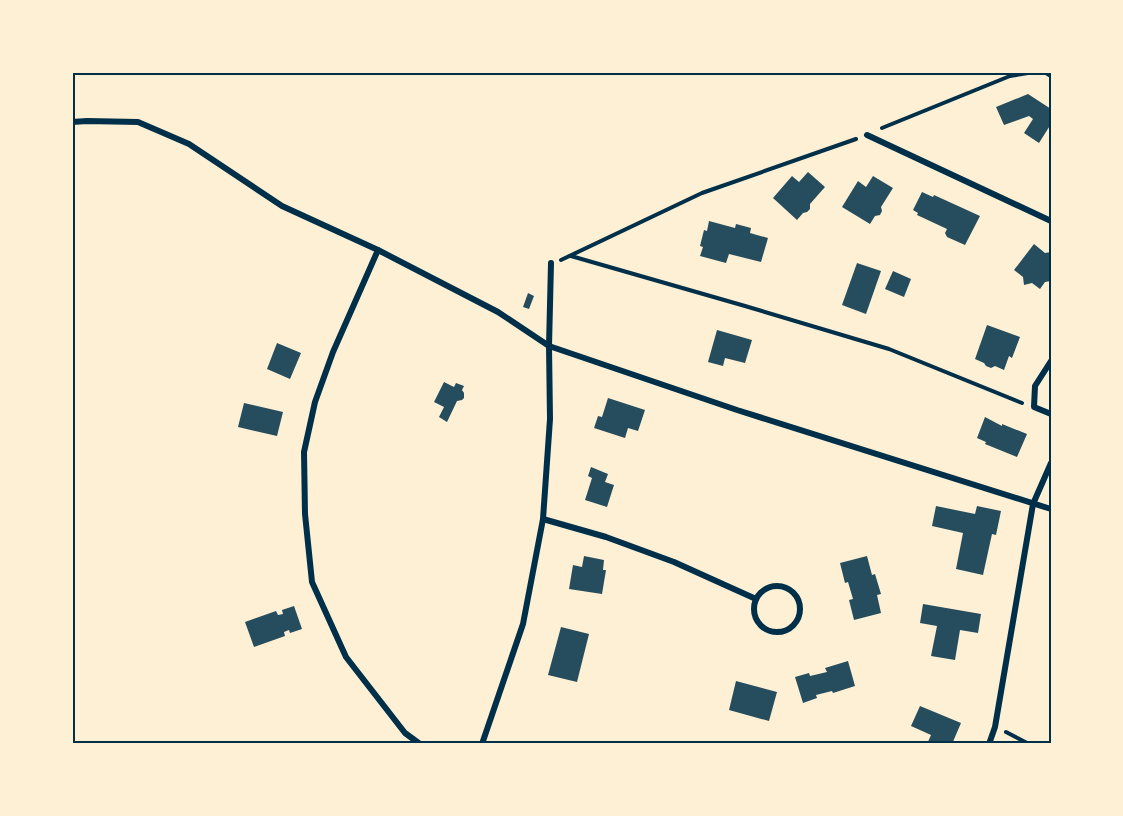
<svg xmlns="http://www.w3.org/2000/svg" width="1123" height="816" viewBox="0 0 1123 816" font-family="'Titillium Web',sans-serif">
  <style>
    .building { fill: #264d5e }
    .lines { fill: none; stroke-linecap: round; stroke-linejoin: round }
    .path { stroke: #003049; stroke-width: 4 }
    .minor { stroke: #003049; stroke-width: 6 }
    .neatline { fill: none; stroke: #003049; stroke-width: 2 }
  </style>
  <rect width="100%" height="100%" fill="#fdf0d5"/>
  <!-- building -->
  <g class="building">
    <polygon points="1028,94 1051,109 1051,124 1039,143 1024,133 1033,119 1029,116 1004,125 996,107"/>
    <polygon points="808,172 825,187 810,204 810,209 807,212 803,213 797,220 773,198 792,176 799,182"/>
    <polygon points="873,176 893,188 881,207 882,211 880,215 875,216 870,224 842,207 858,181 866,187"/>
    <polygon points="922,192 933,197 934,195 980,216 965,245 947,237 945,233 947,229 917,215 918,213 913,210"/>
    <polygon points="709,221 735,228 736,224 751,228 750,233 768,238 761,262 729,254 726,263 700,256 703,247 700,246 704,230 707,231"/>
    <polygon points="1034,244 1045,253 1051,252 1051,281 1045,282 1040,289 1032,283 1024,285 1023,277 1014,270"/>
    <polygon points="857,263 881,271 866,314 842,305"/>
    <polygon points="893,271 911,279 904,297 885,289"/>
    <polygon points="528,293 534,296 529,309 523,307"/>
    <polygon points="987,325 1020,337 1012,358 1009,356 1004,370 995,366 991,368 986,366 984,363 975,359"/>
    <polygon points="717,330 752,340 745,363 725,358 723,366 708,362"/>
    <polygon points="277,343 301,353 290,379 267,369"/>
    <polygon points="444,382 454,387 456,383 464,386 462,390 464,393 464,398 462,400 457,401 447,422 439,417 444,407 434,402"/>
    <polygon points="608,398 645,410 638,431 628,428 625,438 594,428 598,416 602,417"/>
    <polygon points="244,403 283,412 277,436 238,427"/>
    <polygon points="985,417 1002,426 1002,424 1027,434 1017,457 985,444 986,442 977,438"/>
    <polygon points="591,467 608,474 605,482 614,485 607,507 585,500 592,478 588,476"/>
    <polygon points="936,506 975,514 977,506 1001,511 996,535 992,534 983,575 956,569 963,533 932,526"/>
    <polygon points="584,556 604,560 603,570 606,570 602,594 569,589 573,565 582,567"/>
    <polygon points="867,556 872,575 875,574 881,594 877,595 881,613 854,620 849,600 853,599 848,582 845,583 840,563"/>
    <polygon points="923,604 981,614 978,633 960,630 955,660 931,656 937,626 920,623"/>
    <polygon points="294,606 302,629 290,633 289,630 284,632 285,636 254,647 245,622 276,611 278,615 283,614 282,610"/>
    <polygon points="561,627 589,634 577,682 548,675"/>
    <polygon points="848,661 855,686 833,693 832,691 816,695 817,698 803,703 795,677 809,673 810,676 827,672 825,668"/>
    <polygon points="736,681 777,692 769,721 729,710"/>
    <polygon points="920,706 961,723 952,744 927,744 931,735 911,726"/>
  </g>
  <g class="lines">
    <!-- path -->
    <g class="path">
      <polyline points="882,128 1010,76 1034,72"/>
      <polyline points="571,256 745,306 889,349 1022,403"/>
      <polyline points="561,260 702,193 856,139"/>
      <polyline points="1006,732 1029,744"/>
    </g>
    <!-- minor -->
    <g class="minor">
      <polyline points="1046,72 1051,75"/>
      <polyline points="72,122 87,121 138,122 189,144 282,206 378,250 498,312 549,346 737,410 1051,509"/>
      <polyline points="867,135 1051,221"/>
      <polyline points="378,250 333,352 315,402 304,452 305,514 312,582 346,657 405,733 420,744"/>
      <polyline points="1051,361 1035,386 1034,407 1051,414"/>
      <polyline points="543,519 606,537 674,562 756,599"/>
      <circle cx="777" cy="609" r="23"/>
      <polyline points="482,744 523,624 543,519 550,419 549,346 551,263"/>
      <polyline points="989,744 995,727 1033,504 1051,463"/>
    </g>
  </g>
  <!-- border -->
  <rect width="1123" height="816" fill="none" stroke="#fdf0d5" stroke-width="147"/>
  <rect x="74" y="74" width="976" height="668" class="neatline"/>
</svg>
